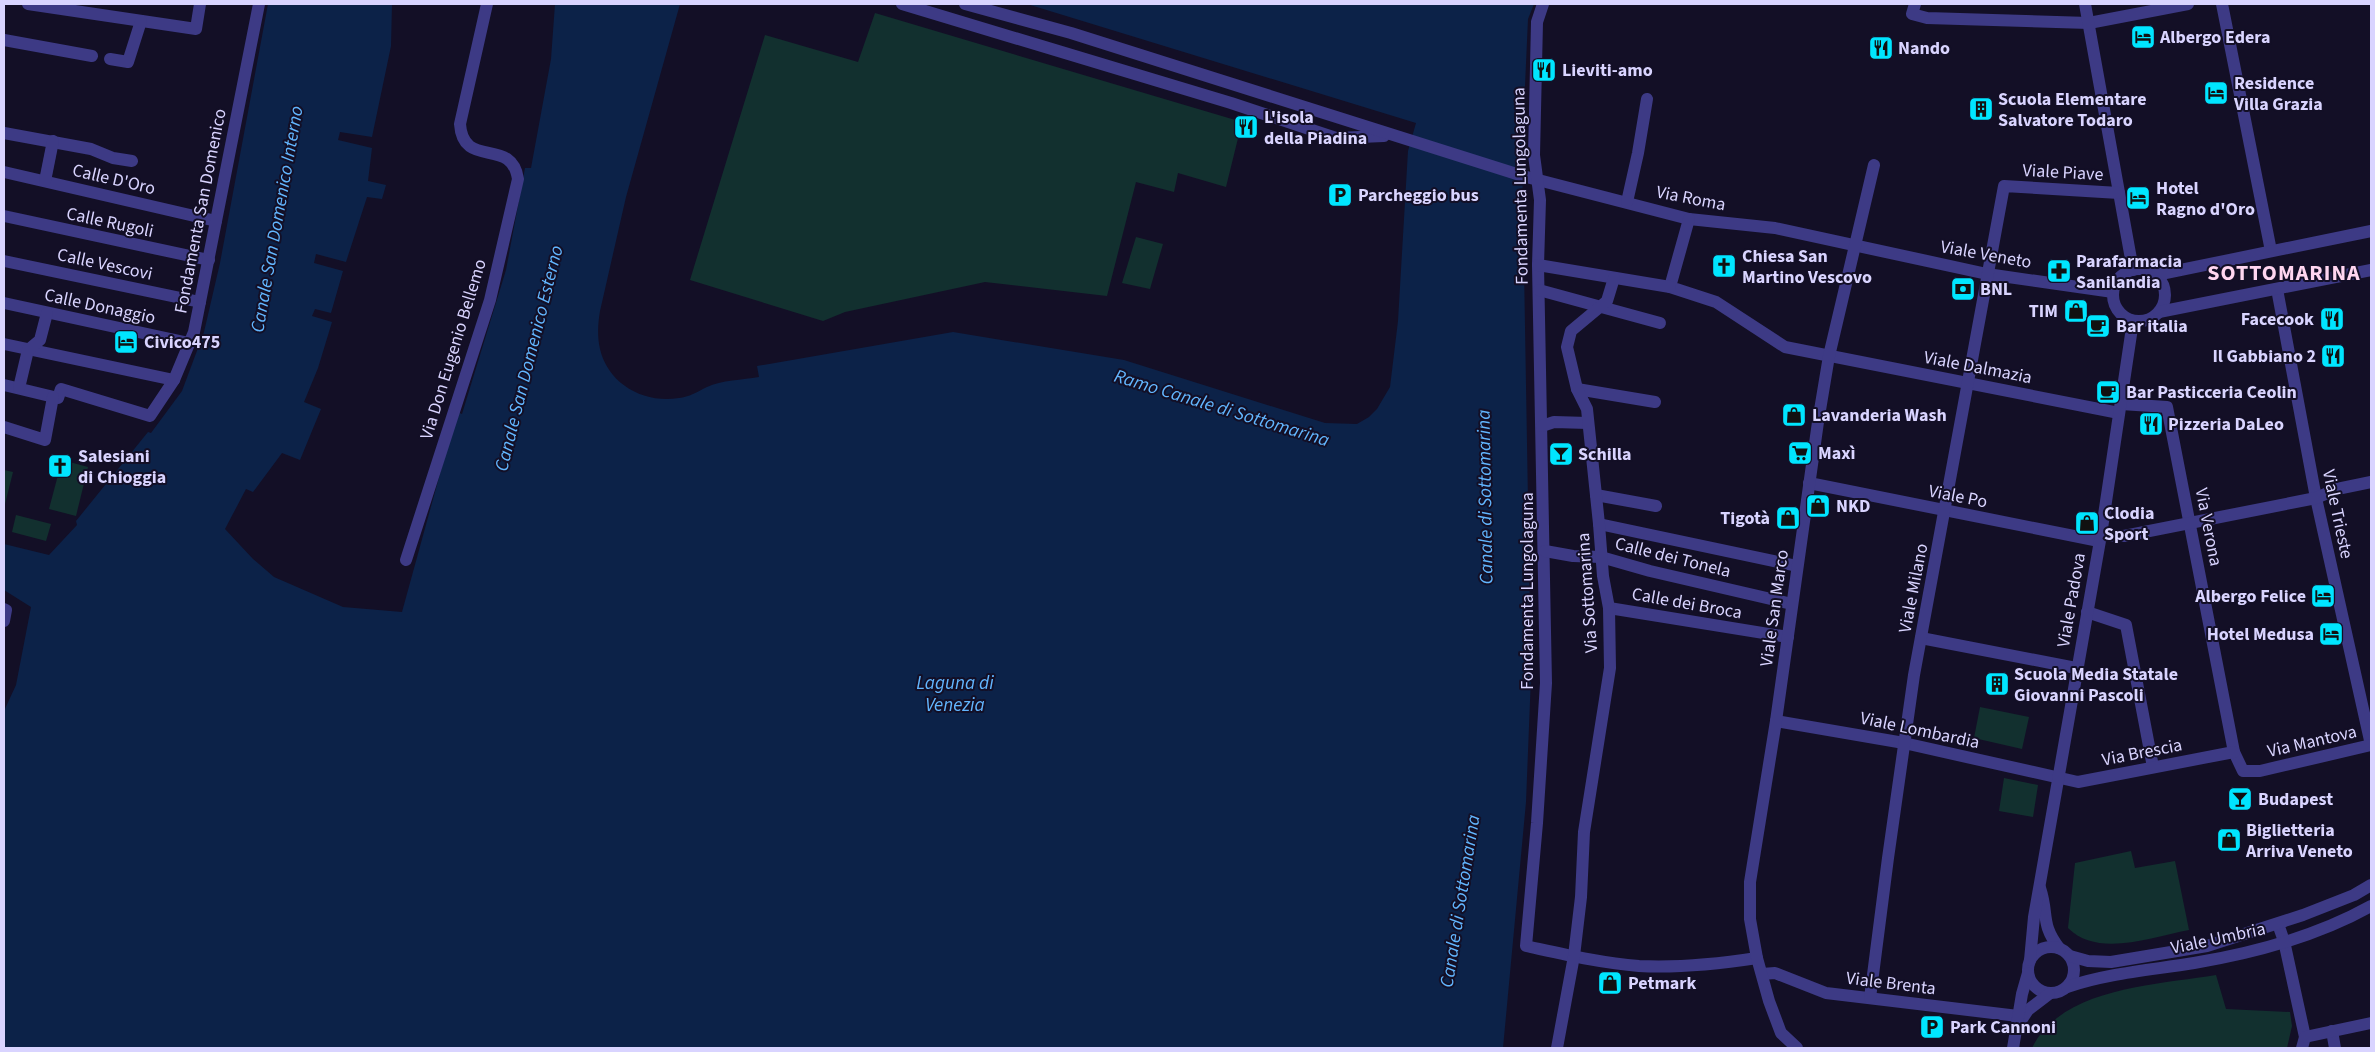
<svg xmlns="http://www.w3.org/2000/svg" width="2375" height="1052" viewBox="0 0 2375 1052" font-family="'Source Sans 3',sans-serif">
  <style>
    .green { fill: #12302f }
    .water { fill: #0c2248 }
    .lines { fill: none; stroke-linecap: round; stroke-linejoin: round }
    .minor { stroke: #3d3a85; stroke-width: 12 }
    .labels { text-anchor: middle; stroke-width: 4; stroke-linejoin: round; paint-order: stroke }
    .poi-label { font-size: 18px; font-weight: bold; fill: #d9d4ff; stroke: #130f26; text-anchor: start }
    .street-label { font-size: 18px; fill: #d9d4ff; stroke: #130f26 }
    .water-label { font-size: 19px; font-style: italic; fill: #62b6ff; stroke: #130f26 }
    .district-label { font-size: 22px; font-weight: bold; letter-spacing: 1px; fill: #ffd6f0; stroke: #130f26 }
  </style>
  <rect width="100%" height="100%" fill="#130f26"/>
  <!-- green -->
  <g class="green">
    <polygon points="875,13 1242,122 1226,187 1178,173 1174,192 1136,182 1107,296 985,282 845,312 823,321 690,280 765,35 858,62"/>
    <polygon points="1136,237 1163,244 1150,289 1122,283"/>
    <polygon points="62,460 88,467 76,516 49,509"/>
    <polygon points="4,470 13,472 4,508"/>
    <polygon points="16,515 51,524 46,541 12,532"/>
    <polygon points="1980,707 2029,717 2022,749 1974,738"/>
    <polygon points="2004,778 2038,785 2033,817 1999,811"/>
    <path d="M 2131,851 L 2135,868 L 2175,861 L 2189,930 C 2151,937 2098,958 2068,928 L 2075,863 Z"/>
    <path d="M 2216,975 L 2226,1009 L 2290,1012 L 2292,1026 L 2287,1048 L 2032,1048 C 2062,987 2157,985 2216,975 Z"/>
  </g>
  <!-- water -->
  <path class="water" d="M 268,4 L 392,4 L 391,46 L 372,137 L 340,132 L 338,140 L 372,148 L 368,181 L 386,185 L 382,199 L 367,197 L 346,262 L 316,254 L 314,263 L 343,271 L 331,313 L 315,309 L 312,316 L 332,322 L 318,368 L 304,402 L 321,409 L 300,460 L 282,453 L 253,492 L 246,489 L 225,529 L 253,559 L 274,577 L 343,607 L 402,612 L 457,412 L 462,414 L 506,270 L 525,168 L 531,168 L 551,59 L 555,4 L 680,4 L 626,197 L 600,311 C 598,323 597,336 600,349 C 608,384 644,404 679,398 C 689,397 697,392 707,387 C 721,380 743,380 759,377 L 757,366 L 953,332 L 1124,360 L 1325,423 L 1357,424 L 1369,417 L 1377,409 L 1390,387 L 1398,321 L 1408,151 L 1416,123 L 1027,4 L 1534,4 L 1528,19 L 1522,152 L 1531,676 L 1526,802 L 1503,1048 L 4,1048 L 4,711 L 16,685 L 31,607 L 4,590 L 4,544 L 49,555 L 77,525 L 76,521 L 148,432 L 151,433 L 182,391 L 204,332 L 220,263 Z"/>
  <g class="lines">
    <!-- minor -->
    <g class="minor">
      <polyline points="28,4 196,29 200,4"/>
      <polyline points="902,4 1231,103 1336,138 1384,136"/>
      <polyline points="965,4 1071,33 1523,176 1689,219 1775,228 1987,274 2113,292"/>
      <path d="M 1543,4 L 1537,22 L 1534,155 L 1540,200 L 1538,265 L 1546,683 L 1537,823 L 1526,946 C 1563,954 1601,963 1639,966 C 1678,968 1718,964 1757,958"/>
      <polyline points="1915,4 1912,14 1927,18 2089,23 2188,4"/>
      <polyline points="2085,4 2133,270"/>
      <polyline points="2222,4 2271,251"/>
      <polyline points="4,40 92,56"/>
      <polyline points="110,59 128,62 141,21"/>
      <polyline points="4,133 91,149 113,158 132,161"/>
      <polyline points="4,172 216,221"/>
      <polyline points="45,181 53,141"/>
      <polyline points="1627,202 1638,153 1647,99"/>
      <polyline points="4,216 209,260"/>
      <polyline points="1689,219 1670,287 1716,302 1785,347 2119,413"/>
      <polyline points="4,261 200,302"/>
      <polyline points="1538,265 1670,287"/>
      <circle cx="2139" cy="295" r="26"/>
      <polyline points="2156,275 2371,231"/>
      <polyline points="2277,289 2316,498 2371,745"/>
      <polyline points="1539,290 1660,323"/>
      <polyline points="4,303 189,343"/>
      <polyline points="2159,312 2371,270"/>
      <polyline points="4,344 174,380"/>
      <polyline points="4,385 58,398 61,389 150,416 174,380 194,332 259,4"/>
      <polyline points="19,388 28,350 40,340 47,313"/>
      <polyline points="1577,389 1655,402"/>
      <polyline points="2121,404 2167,407 2234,752 2243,771 2260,771 2371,745"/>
      <polyline points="1542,426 1554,422 1588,423"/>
      <polyline points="4,427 45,440 53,397"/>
      <polyline points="1809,483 2099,541"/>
      <polyline points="1596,495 1656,506"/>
      <polyline points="1599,524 1797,566"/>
      <polyline points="2101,535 2124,536 2316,498 2337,489 2371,482"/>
      <polyline points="1545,551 1573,556 1601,557 1650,571 1792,604"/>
      <path d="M 406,560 L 490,300 L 518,179 C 512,136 463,170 460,124 L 487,4"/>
      <polyline points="1609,608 1788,637"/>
      <polyline points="4,609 6,610 4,621"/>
      <polyline points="2087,612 2126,625 2153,767"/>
      <polyline points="1921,638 2076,668"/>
      <polyline points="1776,721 1904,743 2078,782 2234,752"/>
      <path d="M 2040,888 C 2049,915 2040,923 2059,948"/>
      <polyline points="2278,924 2284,941 2305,1037 2302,1048"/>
      <circle cx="2051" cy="970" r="23"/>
      <polyline points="2070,956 2088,961 2111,962 2207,946 2303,915 2354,895 2371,885"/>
      <polyline points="2030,960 2034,917 2101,535 2133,321"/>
      <polyline points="1762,974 1775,973 1826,993 2018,1016"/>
      <path d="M 2067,987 C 2108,973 2152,970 2194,963 C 2255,953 2317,936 2371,906"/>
      <polyline points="1870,998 1888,858 1914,675 2004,186 2119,193"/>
      <polyline points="2020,1022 2028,1010 2049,994"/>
      <polyline points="2332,1031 2335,1048"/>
      <polyline points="2305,1037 2371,1023"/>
      <polyline points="1557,1048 1574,956 1581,897 1584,832 1610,668 1609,608 1603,576 1599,524 1587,409 1577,389 1567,347 1571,331 1607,301 1614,278"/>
      <polyline points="1797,1048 1781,1033 1769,1001 1757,958 1750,919 1750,882 1776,721 1818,422 1829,356 1874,165"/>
      <polyline points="2013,1048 2022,994 2028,973"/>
    </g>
  </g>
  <!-- icons -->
  <defs>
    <symbol id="hotel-square" viewBox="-11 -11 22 22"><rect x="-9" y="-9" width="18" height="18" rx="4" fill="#00e5ff" stroke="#130f26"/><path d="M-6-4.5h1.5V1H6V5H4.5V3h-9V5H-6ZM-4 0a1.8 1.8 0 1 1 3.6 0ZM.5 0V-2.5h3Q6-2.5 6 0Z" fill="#111"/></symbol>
    <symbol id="restaurant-square" viewBox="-11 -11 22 22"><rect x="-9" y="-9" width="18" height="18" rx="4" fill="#00e5ff" stroke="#130f26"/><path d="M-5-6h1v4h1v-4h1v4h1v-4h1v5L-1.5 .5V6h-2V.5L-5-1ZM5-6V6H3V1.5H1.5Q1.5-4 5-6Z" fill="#111"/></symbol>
    <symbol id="building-square" viewBox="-11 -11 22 22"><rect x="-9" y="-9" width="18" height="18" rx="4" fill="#00e5ff" stroke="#130f26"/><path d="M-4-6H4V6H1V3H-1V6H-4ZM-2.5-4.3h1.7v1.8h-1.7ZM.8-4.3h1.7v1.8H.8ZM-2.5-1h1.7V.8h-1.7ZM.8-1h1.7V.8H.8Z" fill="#111"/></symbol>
    <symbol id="parking-square" viewBox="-11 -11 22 22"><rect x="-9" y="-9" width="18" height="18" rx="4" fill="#00e5ff" stroke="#130f26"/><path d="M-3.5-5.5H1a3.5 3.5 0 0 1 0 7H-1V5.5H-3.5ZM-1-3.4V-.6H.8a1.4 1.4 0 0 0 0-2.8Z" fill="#111"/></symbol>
    <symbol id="church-square" viewBox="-11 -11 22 22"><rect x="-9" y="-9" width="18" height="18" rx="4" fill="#00e5ff" stroke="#130f26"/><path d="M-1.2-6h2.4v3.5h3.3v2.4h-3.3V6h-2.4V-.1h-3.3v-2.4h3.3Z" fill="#111"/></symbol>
    <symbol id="pharmacy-square" viewBox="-11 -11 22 22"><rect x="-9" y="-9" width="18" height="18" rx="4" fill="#00e5ff" stroke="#130f26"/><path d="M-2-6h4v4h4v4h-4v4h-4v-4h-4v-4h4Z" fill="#111"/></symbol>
    <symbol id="bank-square" viewBox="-11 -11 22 22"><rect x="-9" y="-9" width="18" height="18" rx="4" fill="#00e5ff" stroke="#130f26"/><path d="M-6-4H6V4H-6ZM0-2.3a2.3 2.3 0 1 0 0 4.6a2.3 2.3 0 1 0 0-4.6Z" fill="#111"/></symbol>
    <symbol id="shop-square" viewBox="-11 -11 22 22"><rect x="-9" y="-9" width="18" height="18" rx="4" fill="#00e5ff" stroke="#130f26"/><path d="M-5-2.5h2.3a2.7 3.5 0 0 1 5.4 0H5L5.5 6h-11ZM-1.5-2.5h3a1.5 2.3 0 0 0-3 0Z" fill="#111"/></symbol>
    <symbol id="cafe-square" viewBox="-11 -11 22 22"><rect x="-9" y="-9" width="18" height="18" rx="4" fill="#00e5ff" stroke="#130f26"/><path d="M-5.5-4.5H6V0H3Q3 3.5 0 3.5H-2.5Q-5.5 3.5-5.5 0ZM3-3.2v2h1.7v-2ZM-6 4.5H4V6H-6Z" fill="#111"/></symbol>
    <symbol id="supermarket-square" viewBox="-11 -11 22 22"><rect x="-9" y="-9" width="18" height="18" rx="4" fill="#00e5ff" stroke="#130f26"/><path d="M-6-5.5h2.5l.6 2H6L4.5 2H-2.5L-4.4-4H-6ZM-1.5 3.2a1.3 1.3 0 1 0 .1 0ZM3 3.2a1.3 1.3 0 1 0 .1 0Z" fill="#111"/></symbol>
    <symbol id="bar-square" viewBox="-11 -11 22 22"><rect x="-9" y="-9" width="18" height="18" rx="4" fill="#00e5ff" stroke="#130f26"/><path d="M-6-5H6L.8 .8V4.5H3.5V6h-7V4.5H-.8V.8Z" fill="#111"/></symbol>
  </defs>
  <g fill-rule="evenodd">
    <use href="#hotel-square" x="2129" y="23" width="28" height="28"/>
    <use href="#restaurant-square" x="1867" y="34" width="28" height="28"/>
    <use href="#restaurant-square" x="1530" y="56" width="28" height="28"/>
    <use href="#hotel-square" x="2202" y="79" width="28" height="28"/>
    <use href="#building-square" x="1967" y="95" width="28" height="28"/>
    <use href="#restaurant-square" x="1232" y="113" width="28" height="28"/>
    <use href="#parking-square" x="1326" y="181" width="28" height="28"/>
    <use href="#hotel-square" x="2124" y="184" width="28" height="28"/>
    <use href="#church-square" x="1710" y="252" width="28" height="28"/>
    <use href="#pharmacy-square" x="2045" y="257" width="28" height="28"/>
    <use href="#bank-square" x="1949" y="275" width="28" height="28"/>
    <use href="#shop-square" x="2062" y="297" width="28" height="28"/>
    <use href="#restaurant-square" x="2318" y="305" width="28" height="28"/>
    <use href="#cafe-square" x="2084" y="312" width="28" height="28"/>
    <use href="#hotel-square" x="112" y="328" width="28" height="28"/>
    <use href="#restaurant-square" x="2319" y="342" width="28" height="28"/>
    <use href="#cafe-square" x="2094" y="378" width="28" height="28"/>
    <use href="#shop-square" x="1780" y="401" width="28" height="28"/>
    <use href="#restaurant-square" x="2137" y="410" width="28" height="28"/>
    <use href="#supermarket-square" x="1786" y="439" width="28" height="28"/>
    <use href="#bar-square" x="1547" y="440" width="28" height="28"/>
    <use href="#church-square" x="46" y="452" width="28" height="28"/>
    <use href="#shop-square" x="1804" y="492" width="28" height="28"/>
    <use href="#shop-square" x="1774" y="504" width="28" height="28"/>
    <use href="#shop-square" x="2073" y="509" width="28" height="28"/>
    <use href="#hotel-square" x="2309" y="582" width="28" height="28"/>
    <use href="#hotel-square" x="2317" y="620" width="28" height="28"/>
    <use href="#building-square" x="1983" y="670" width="28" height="28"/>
    <use href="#bar-square" x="2226" y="785" width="28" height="28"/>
    <use href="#shop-square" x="2215" y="826" width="28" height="28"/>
    <use href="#shop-square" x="1596" y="969" width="28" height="28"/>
    <use href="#parking-square" x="1918" y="1013" width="28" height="28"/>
  </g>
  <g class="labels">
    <!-- poi labels -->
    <g class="poi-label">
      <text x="2160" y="43">Albergo Edera</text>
      <text x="1898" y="54">Nando</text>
      <text x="1562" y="76">Lieviti-amo</text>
      <text x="2234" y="89">Residence<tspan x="2234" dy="21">Villa Grazia</tspan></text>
      <text x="1998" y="105">Scuola Elementare<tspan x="1998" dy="21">Salvatore Todaro</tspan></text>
      <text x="1264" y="123">L'isola<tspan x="1264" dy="21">della Piadina</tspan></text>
      <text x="2156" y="194">Hotel<tspan x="2156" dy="21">Ragno d'Oro</tspan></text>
      <text x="1358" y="201">Parcheggio bus</text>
      <text x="1742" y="262">Chiesa San<tspan x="1742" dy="21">Martino Vescovo</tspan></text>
      <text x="2076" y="267">Parafarmacia<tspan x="2076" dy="21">Sanilandia</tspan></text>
      <text x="1980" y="295">BNL</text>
      <text x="2058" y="317" text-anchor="end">TIM</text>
      <text x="2314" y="325" text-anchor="end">Facecook</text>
      <text x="2116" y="332">Bar italia</text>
      <text x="144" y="348">Civico475</text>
      <text x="2316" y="362" text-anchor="end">Il Gabbiano 2</text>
      <text x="2126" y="398">Bar Pasticceria Ceolin</text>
      <text x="1812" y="421">Lavanderia Wash</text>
      <text x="2168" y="430">Pizzeria DaLeo</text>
      <text x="1818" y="459">Maxì</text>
      <text x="1578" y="460">Schilla</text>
      <text x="78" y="462">Salesiani<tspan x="78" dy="21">di Chioggia</tspan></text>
      <text x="1836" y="512">NKD</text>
      <text x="2104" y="519">Clodia<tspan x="2104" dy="21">Sport</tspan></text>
      <text x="1770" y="524" text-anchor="end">Tigotà</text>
      <text x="2306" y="602" text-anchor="end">Albergo Felice</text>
      <text x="2314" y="640" text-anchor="end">Hotel Medusa</text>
      <text x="2014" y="680">Scuola Media Statale<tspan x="2014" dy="21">Giovanni Pascoli</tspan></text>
      <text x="2258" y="805">Budapest</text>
      <text x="2246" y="836">Biglietteria<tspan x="2246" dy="21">Arriva Veneto</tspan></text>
      <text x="1628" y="989">Petmark</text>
      <text x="1950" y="1033">Park Cannoni</text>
    </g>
    <!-- street labels -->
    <g class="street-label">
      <text transform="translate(2063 172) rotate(3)" y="6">Viale Piave</text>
      <text transform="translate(114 179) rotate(13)" y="6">Calle D'Oro</text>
      <text transform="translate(1520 186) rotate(-91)" y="6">Fondamenta Lungolaguna</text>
      <text transform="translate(1691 198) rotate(11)" y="6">Via Roma</text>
      <text transform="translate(200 211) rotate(-79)" y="6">Fondamenta San Domenico</text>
      <text transform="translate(110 222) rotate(12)" y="6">Calle Rugoli</text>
      <text transform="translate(1986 254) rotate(10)" y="6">Viale Veneto</text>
      <text transform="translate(105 264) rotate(12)" y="6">Calle Vescovi</text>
      <text transform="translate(100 306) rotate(12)" y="6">Calle Donaggio</text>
      <text transform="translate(453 349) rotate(-73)" y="6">Via Don Eugenio Bellemo</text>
      <text transform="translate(1978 367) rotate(11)" y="6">Viale Dalmazia</text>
      <text transform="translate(1958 496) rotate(11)" y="6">Viale Po</text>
      <text transform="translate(2338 514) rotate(78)" y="6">Viale Trieste</text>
      <text transform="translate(2209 527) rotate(79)" y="6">Via Verona</text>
      <text transform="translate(1673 557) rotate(14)" y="6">Calle dei Tonela</text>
      <text transform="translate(1913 588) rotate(-79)" y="6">Viale Milano</text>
      <text transform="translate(1527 591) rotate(-90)" y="6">Fondamenta Lungolaguna</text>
      <text transform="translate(1587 593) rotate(-94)" y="6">Via Sottomarina</text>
      <text transform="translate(2071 600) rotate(-80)" y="6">Viale Padova</text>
      <text transform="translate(1687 603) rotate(10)" y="6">Calle dei Broca</text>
      <text transform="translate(1774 608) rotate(-82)" y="6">Viale San Marco</text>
      <text transform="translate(1920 730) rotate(12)" y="6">Viale Lombardia</text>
      <text transform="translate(2312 741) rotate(-13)" y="6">Via Mantova</text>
      <text transform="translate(2142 752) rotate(-11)" y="6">Via Brescia</text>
      <text transform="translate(2218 938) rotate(-12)" y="6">Viale Umbria</text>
      <text transform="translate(1891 983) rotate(7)" y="6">Viale Brenta</text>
    </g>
    <!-- water labels -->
    <g class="water-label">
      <text transform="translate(276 219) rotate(-80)" y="7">Canale San Domenico Interno</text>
      <text transform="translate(528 358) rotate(-76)" y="7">Canale San Domenico Esterno</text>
      <text transform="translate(1222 407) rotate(17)" y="7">Ramo Canale di Sottomarina</text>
      <text transform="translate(1484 497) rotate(-91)" y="7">Canale di Sottomarina</text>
      <text x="955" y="689">Laguna di<tspan x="955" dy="22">Venezia</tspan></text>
      <text transform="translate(1459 901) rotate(-81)" y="7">Canale di Sottomarina</text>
    </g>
    <!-- district labels -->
    <g class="district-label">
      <text x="2284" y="280">SOTTOMARINA</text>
    </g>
  </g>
  <!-- border -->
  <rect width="2375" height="1052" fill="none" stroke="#d9d4ff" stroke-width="10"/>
</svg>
